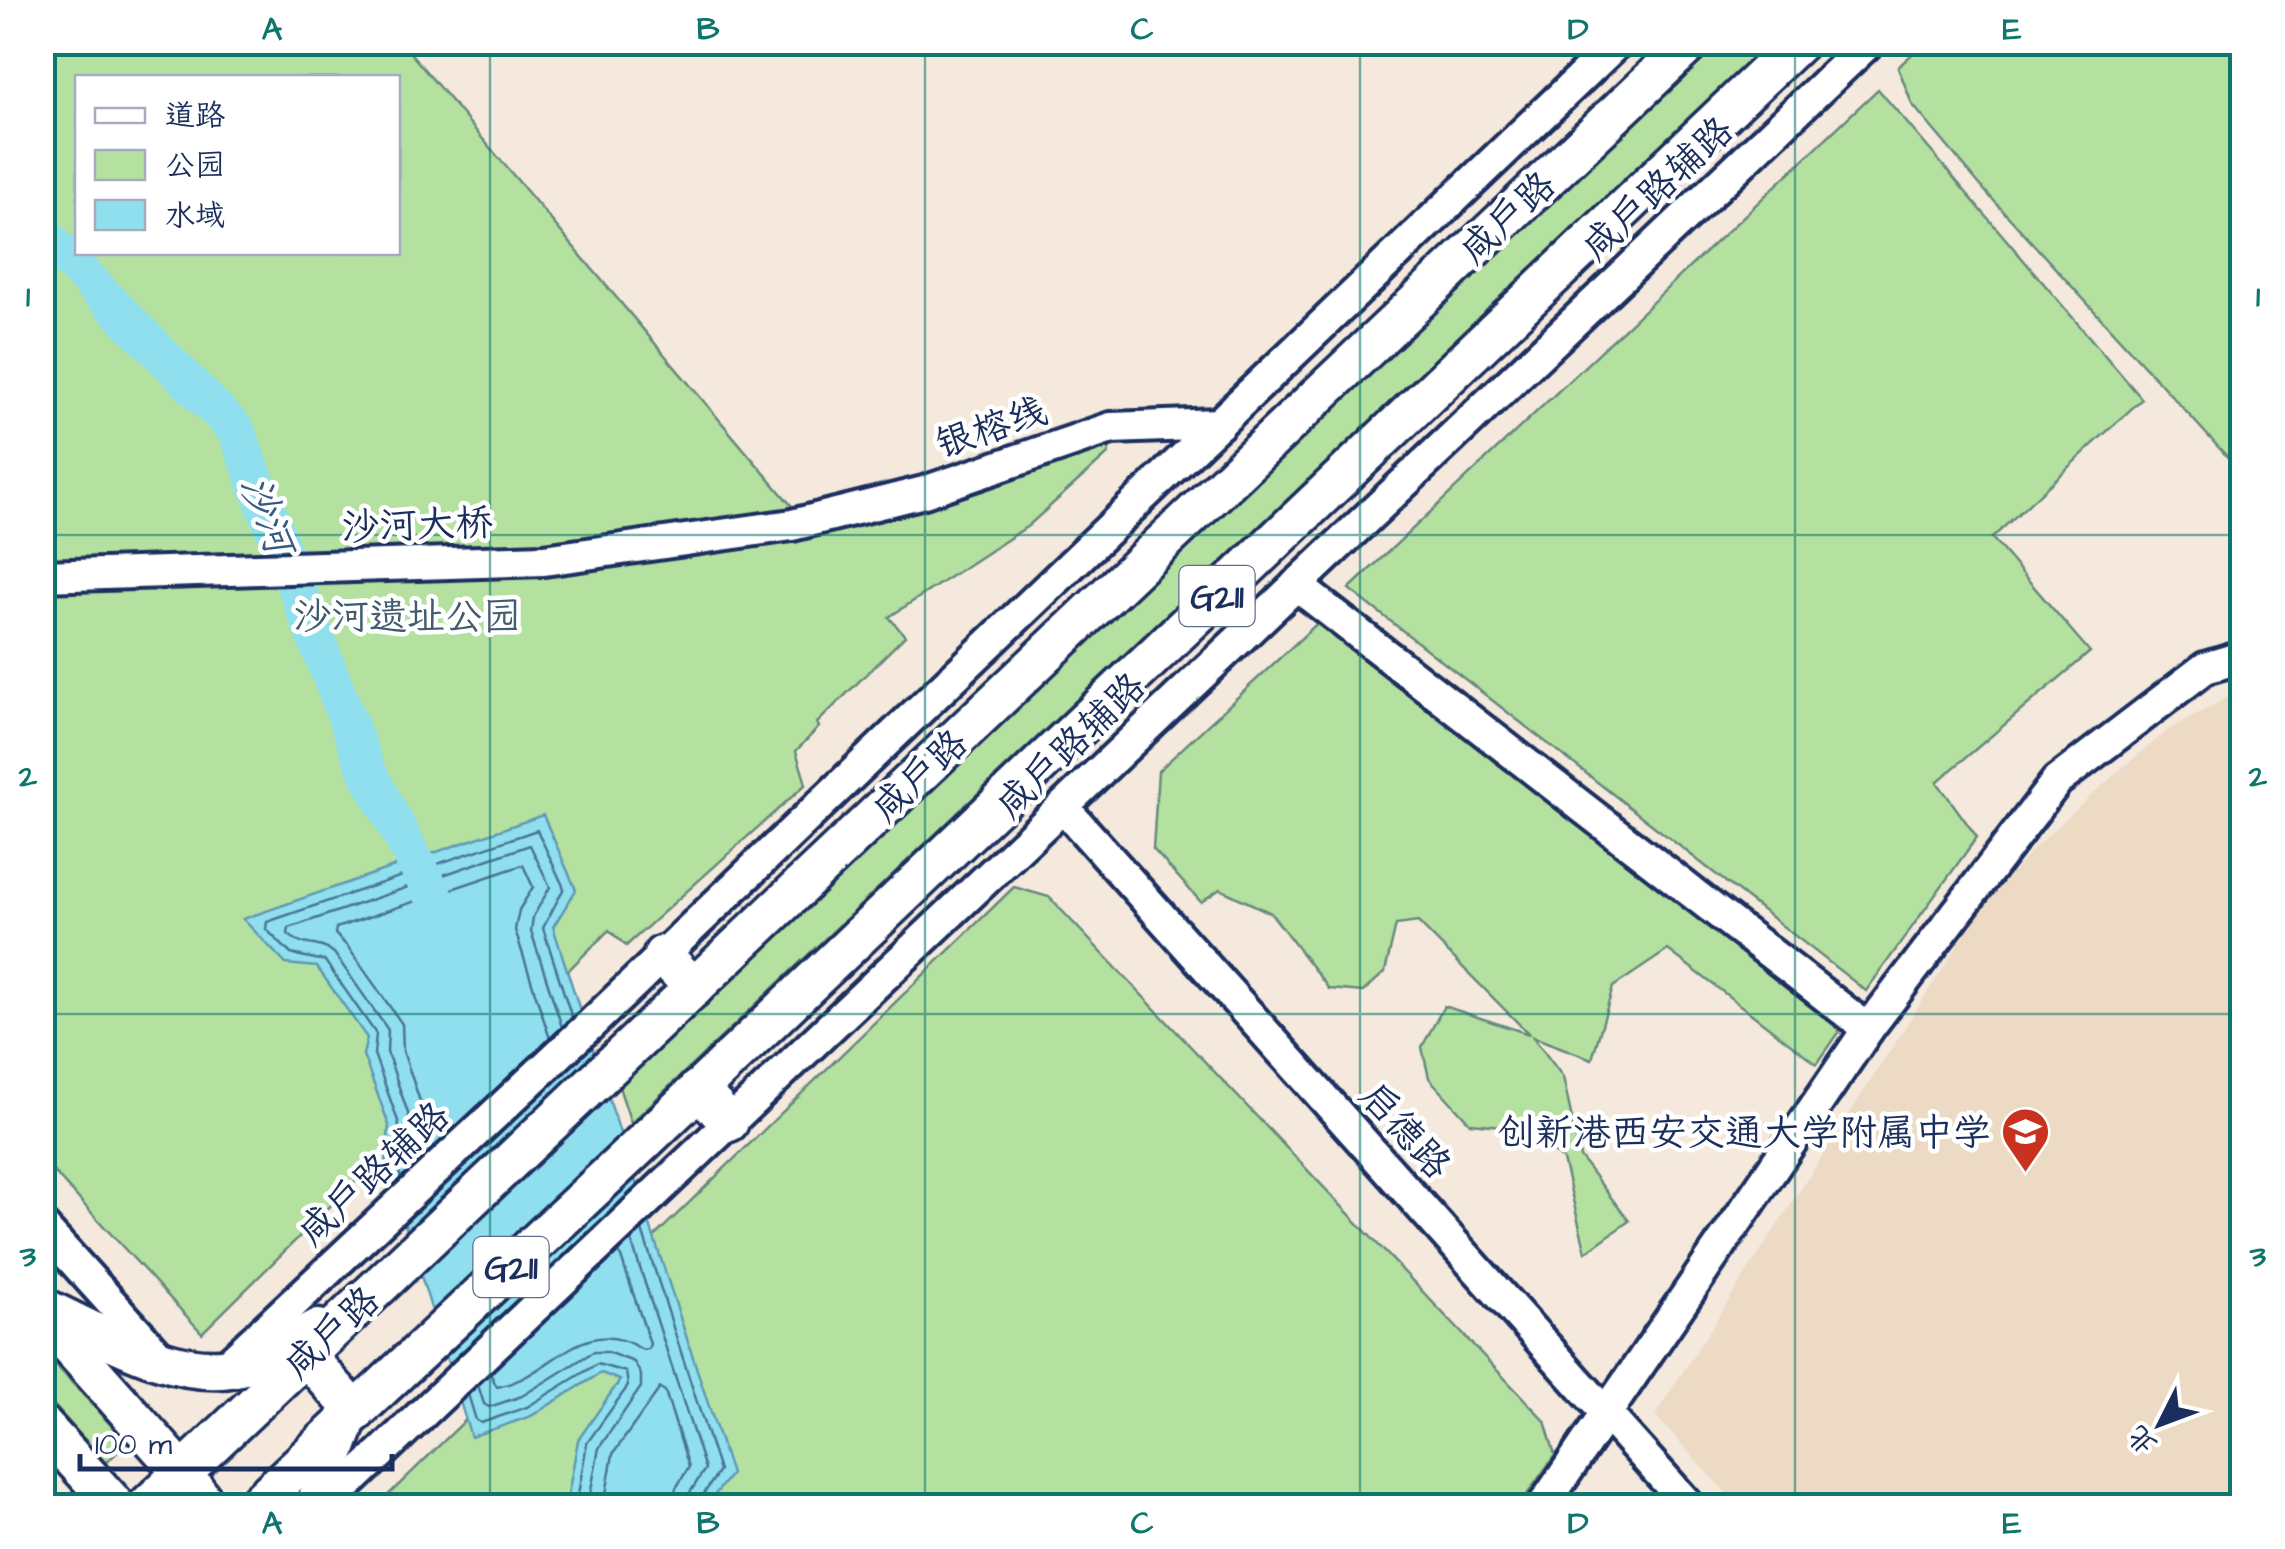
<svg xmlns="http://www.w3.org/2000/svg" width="2285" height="1549" viewBox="0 0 2285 1549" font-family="'Architects Daughter','LXGW WenKai TC',sans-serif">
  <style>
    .built { fill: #ecdac4 }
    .green { fill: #b4e19f; stroke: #68887e; stroke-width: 2.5; fill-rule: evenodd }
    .water { fill: #90dfee; stroke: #6199b4; stroke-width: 2.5 }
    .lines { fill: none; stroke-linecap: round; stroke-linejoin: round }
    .shore { stroke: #4a7598; stroke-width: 2.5 }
    .river { stroke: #90dfee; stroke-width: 38 }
    .minor-casing { stroke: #1b2f5e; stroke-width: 38 }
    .major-casing { stroke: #1b2f5e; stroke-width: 45 }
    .minor { stroke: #fff; stroke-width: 30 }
    .major { stroke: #fff; stroke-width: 38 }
    .grid { fill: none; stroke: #0f766e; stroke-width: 2.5; stroke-opacity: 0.55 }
    .labels { text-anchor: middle; stroke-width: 9; stroke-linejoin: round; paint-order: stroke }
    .shield { fill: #fff; stroke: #5f6d8e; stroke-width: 2.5 }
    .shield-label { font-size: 35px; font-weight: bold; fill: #1b2f5e }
    .street-label { font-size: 38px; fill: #1b2f5e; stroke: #fff }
    .park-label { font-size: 38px; fill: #415c6e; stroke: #fff }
    .poi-label { font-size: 38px; fill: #1b2f5e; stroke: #fff; text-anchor: end }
    .water-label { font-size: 40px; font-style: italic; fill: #385b82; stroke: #fff }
    .neatline { fill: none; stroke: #0f766e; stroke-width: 4 }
    .grid-label { font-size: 32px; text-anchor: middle; font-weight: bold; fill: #0f766e }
  </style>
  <rect width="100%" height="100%" fill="#f4e9dc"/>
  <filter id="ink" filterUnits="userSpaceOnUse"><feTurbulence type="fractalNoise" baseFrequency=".01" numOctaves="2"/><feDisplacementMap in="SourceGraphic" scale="20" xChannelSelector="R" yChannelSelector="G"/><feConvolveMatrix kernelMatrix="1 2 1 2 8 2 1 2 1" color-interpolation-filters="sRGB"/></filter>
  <g filter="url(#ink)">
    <!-- built -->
    <polygon class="built" points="2242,690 2242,1506 1738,1506 1655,1415 1984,905 2034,848 2115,774 2171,728"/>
    <!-- green -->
    <g class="green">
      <polygon points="1925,42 2242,43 2242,473 1985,191 1912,104 1898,67"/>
      <path d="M 43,43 L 402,43 L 807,524 L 1113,433 L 1108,454 L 1028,526 L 889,617 L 905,636 L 817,723 L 819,727 L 796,751 L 806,784 L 626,946 L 609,930 L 202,1333 L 43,1160 ZM 78,78 L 398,78 L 398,252 L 78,252 Z"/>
      <polygon points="1720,43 1768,43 631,1123 619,1087"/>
      <polygon points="1878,89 2142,399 1992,538 2090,652 1937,782 1977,837 1866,991 1349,589"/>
      <polygon points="1338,604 1856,1008 1817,1064 1668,950 1613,987 1592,1059 1533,1037 1563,1077 1580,1157 1629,1221 1586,1252 1563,1160 1525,1128 1470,1123 1429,1078 1422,1047 1444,1006 1529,1034 1418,922 1396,925 1385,972 1363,992 1329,989 1271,913 1220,889 1201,902 1153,849 1158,771"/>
      <polygon points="1014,887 1049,897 1545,1421 1555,1455 1519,1506 377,1506"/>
      <polygon points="42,1350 127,1443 106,1463 43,1393"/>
    </g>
    <!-- water -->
    <polygon class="water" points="543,815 576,890 553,927 731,1474 706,1506 566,1506 578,1440 620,1380 601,1373 531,1416 471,1437 386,1163 389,1125 363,1055 367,1038 317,967 286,964 243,919"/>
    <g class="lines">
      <!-- shore -->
      <g class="shore">
        <polyline points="424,1157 426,1119 403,1051 402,1024 348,947 335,934 336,928 523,865 533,887 519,910 515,930 550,1039"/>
        <path d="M 411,1169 L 411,1122 L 387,1052 L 388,1030 L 334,953 C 319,941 301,948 288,934 L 289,928 L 530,845 L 550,887 L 533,917 L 531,931 L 562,1027"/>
        <polyline points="401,1178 396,1162 399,1124 374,1054 376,1034 325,961 291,954 266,929 267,922 537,830 564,888 543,928 572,1018"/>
        <polyline points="642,1230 719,1471 701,1498 700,1506"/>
        <polyline points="631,1240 705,1469 689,1494 687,1506"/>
        <path d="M 490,1373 L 497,1387 C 553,1377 581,1310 643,1350 L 648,1349 L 650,1344 L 619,1251"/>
        <polyline points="478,1385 484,1404 489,1407 522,1396 593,1352 607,1352 634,1362 641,1375 641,1387 599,1448 588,1506"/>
        <polyline points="468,1394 476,1420 481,1423 527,1407 597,1364 626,1372 628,1386 587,1443 576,1506"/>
        <polyline points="604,1506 613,1454 660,1388 665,1391 689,1467 676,1488 672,1506"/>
      </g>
      <!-- river -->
      <polyline class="river" points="42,233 236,430 367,771 438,904"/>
      <defs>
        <g id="minor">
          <polyline points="42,576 544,560 792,525 924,492 1111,428 1219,424"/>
          <polyline points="1296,585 1868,1029"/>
          <polyline points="1063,807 1689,1506"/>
          <polyline points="42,1226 163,1360"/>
          <polyline points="224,1368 590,1025 1618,42"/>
          <polyline points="325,1506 1869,42"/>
          <polyline points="1543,1506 1868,1029 2057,781 2205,668 2242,657"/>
        </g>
        <g id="major">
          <polyline points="663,955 694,988"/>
          <polyline points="698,1089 729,1122"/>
          <path d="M 42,1307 C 98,1332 178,1383 240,1366 C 266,1359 293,1341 318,1329"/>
          <polyline points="42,1315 182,1472 207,1506"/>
          <polyline points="306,1356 356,1412"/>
          <polyline points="42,1425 116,1506"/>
          <polyline points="147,1506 1691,42"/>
          <polyline points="255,1506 635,1150 1799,42"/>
          <polyline points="315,1506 344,1429"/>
        </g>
      </defs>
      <!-- minor casing -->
      <use href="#minor" class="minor-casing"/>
      <!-- major casing -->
      <use href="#major" class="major-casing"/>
      <!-- minor -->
      <use href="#minor" class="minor"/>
      <!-- major -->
      <use href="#major" class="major"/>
    </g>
  </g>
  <!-- grid -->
  <path class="grid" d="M 490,42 L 490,1506M 925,42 L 925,1506M 1360,42 L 1360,1506M 1795,42 L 1795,1506M 42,535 L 2242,535M 42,1014 L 2242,1014"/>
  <!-- icons -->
  <defs>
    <symbol id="school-pin" viewBox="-11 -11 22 30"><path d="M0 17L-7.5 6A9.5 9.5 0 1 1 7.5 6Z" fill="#c8321e" stroke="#fff"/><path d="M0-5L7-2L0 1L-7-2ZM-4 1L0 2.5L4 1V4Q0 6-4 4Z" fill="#fff"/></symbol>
  </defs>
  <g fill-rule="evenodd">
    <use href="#school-pin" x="1998" y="1104" width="55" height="75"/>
  </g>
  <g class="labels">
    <!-- shield labels -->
    <g class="shield">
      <rect x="1179.5" y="566" width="75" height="60" rx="8"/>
      <rect x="473.5" y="1237" width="75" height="60" rx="8"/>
    </g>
    <g class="shield-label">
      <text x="1217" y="608">G211</text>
      <text x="511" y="1279">G211</text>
    </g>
    <!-- street labels -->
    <g class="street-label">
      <text transform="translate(1657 188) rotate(-43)" y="13">咸户路辅路</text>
      <text transform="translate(1507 217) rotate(-43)" y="13">咸户路</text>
      <text transform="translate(991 427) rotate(-19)" y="13">银榕线</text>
      <text transform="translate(417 524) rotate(-2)" y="13">沙河大桥</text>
      <text transform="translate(1070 745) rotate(-44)" y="13">咸户路辅路</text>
      <text transform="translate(919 775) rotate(-43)" y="13">咸户路</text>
      <text transform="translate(1406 1130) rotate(48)" y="13">启德路</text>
      <text transform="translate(373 1173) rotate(-43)" y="13">咸户路辅路</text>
      <text transform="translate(331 1332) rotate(-43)" y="13">咸户路</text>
    </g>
    <!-- park labels -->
    <g class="park-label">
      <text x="407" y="629">沙河遗址公园</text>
    </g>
    <!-- poi labels -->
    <g class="poi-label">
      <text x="1991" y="1145">创新港西安交通大学附属中学</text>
    </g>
    <!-- water labels -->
    <g class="water-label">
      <text transform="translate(268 514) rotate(69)" y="14">沙河</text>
    </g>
  </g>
  <!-- margin -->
  <rect width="2285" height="1549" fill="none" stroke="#fff" stroke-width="110"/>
  <!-- legend -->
  <rect x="75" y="75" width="325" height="180" fill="#ffffff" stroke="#a4acbf" stroke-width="2.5"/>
  <rect x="95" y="108" width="50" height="15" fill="#ffffff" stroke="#a4acbf" stroke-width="2.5"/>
  <text x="165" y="125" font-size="30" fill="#1b2f5e">道路</text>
  <rect x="95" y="150" width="50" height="30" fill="#b4e19f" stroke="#a4acbf" stroke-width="2.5"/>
  <text x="165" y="175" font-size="30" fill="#1b2f5e">公园</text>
  <rect x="95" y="200" width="50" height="30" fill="#90dfee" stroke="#a4acbf" stroke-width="2.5"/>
  <text x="165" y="225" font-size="30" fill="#1b2f5e">水域</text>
  <!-- north arrow -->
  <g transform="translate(2160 1424) rotate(228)" stroke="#ffffff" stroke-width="8" paint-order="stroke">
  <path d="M0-8L18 38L0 25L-18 38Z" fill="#1b2f5e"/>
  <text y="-15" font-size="28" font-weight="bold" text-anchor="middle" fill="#1b2f5e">北</text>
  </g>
  <!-- scale -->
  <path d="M80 1454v15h312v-15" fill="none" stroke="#1b2f5e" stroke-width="5"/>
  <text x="95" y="1454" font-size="30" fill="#1b2f5e" stroke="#ffffff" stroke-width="8" paint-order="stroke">100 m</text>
  <rect x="55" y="55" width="2175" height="1439" class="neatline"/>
  <g class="grid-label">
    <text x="272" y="39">A</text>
    <text x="708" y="39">B</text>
    <text x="1142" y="39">C</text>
    <text x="1578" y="39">D</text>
    <text x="2012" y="39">E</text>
    <text x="28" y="306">1</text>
    <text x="2258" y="306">1</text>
    <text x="28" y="786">2</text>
    <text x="2258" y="786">2</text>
    <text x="28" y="1266">3</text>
    <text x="2258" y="1266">3</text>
    <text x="272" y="1533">A</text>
    <text x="708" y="1533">B</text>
    <text x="1142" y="1533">C</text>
    <text x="1578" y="1533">D</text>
    <text x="2012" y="1533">E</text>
  </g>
</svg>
